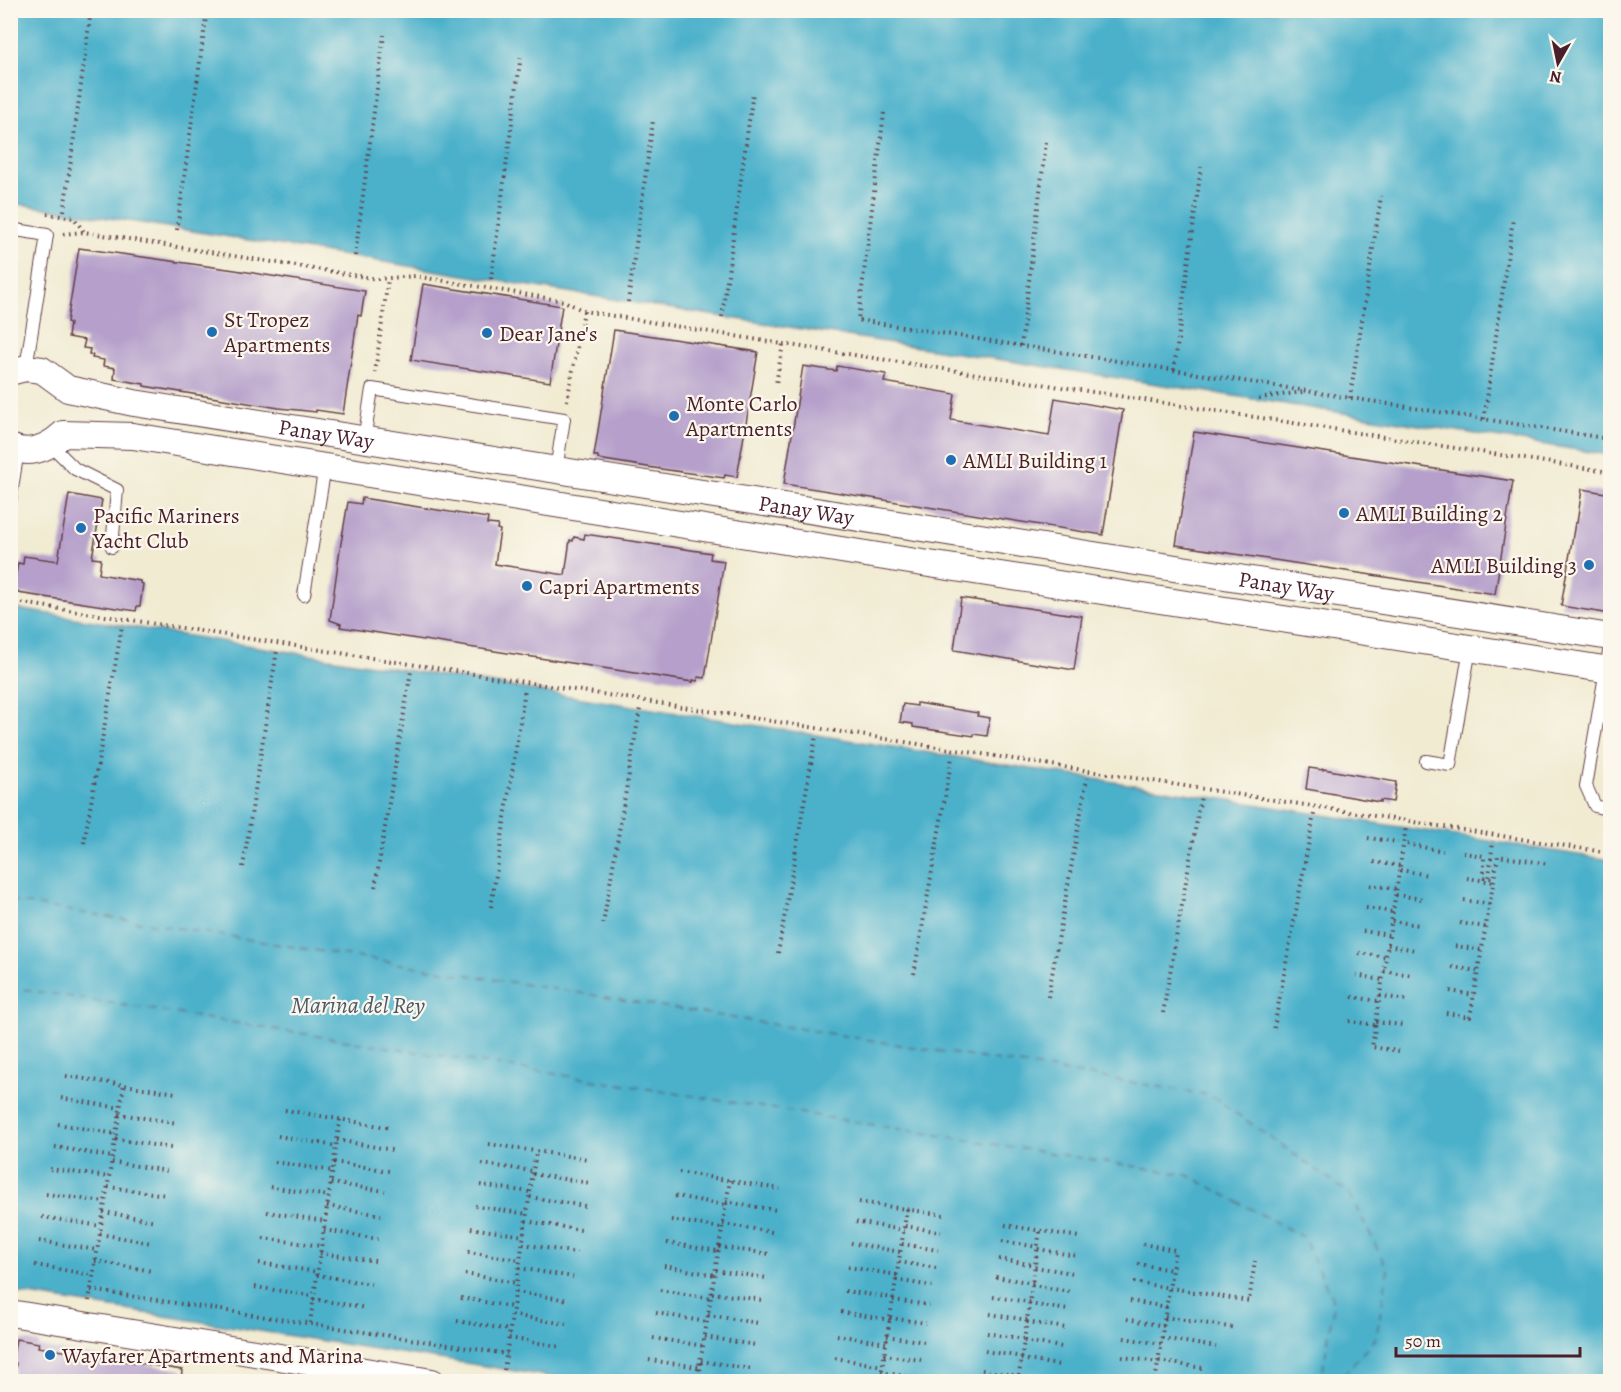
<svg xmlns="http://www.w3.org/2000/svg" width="1621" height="1392" viewBox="0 0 1621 1392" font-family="Alegreya,serif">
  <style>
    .water { fill: #4cb1cb; stroke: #4b687b; stroke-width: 1.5 }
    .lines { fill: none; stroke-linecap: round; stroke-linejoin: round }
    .ferry { stroke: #4b596b; stroke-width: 1.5; stroke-dasharray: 8 6; stroke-linecap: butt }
    .building { fill: #b6a0cb }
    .lane-casing { stroke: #633e44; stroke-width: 14 }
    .street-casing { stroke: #633e44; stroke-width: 28 }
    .path { stroke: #633e44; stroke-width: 4; stroke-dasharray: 1.5 4.5; stroke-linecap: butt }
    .lane { stroke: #fff; stroke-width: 12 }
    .street { stroke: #fff; stroke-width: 26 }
    .poi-dot { fill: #1f6fb2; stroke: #fbf7ec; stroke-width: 2 }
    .labels { text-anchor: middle; stroke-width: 4.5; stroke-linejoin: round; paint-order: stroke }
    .poi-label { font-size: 22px; fill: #4a1f2b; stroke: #fbf7ec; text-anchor: start }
    .street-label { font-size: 22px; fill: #4a1f2b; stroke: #fbf7ec }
    .water-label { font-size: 24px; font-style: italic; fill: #4b596b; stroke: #fbf7ec }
  </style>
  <rect width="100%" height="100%" fill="#fbf7ec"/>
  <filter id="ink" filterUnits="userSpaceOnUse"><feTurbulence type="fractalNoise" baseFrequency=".0167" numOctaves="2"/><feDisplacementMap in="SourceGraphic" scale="12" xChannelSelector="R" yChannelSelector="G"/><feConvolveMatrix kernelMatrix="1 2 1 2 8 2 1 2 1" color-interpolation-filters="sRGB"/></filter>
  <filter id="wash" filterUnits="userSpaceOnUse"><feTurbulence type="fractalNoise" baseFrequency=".008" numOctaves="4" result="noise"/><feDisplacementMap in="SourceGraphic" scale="24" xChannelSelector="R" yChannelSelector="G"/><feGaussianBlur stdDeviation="1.35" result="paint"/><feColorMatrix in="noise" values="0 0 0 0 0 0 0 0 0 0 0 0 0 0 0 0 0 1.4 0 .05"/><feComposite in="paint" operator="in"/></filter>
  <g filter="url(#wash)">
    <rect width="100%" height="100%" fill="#f1ebd2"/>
    <!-- water -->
    <g class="water">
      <path d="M 11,10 L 1610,11 L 1610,455 C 1313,407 1015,363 718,316 C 482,279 247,238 11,203 Z"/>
      <polygon points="11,608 1610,860 1610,1381 579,1381 11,1292"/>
    </g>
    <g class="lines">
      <!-- ferry -->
      <g class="ferry">
        <polyline points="10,901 1210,1095 1349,1193 1388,1270 1376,1338 1337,1382"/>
        <polyline points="10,987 1188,1175 1303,1237 1334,1303 1321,1382"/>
      </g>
    </g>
    <g id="blocks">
      <!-- building -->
      <g class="building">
        <polygon points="79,248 235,270 365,291 361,316 358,315 343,414 316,410 316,412 279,408 144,386 144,384 114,379 115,368 103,366 104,360 92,358 93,355 89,354 90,349 83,348 85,340 68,337 70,323 67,322"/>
        <polygon points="423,284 562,306 550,382 411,360"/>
        <polygon points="614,330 758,352 737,477 725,475 724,478 654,468 598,459 598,456 594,456"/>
        <polygon points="803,366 836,371 837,366 886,374 884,382 955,394 951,420 1049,436 1055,398 1123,410 1103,535 784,484"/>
        <polygon points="1194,432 1513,481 1495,594 1176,545"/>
        <polygon points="1582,489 1611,494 1611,614 1561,606 1575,523 1577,523"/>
        <polygon points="69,494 102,500 92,558 101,559 99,574 140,581 140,583 143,584 140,606 137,606 136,611 18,593 18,591 13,590 18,563 23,564 24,556 58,561"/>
        <polygon points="362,498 488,518 487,524 498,525 497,529 500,530 495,564 565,575 570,540 573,541 574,537 584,539 585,534 711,553 710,559 724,561 705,678 698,677 698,681 693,680 693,682 340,627 341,624 330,620 340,549 348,502 361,504"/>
        <polygon points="961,598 1082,616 1074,670 954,650"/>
        <polygon points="917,703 978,713 977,716 990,718 987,736 974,734 974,736 913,727 913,724 900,722 903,704 917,706"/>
        <polygon points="1309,768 1323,770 1323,769 1396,782 1393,802 1380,800 1380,802 1306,789"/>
        <polygon points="16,1339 39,1343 38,1347 182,1370 181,1382 13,1382 16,1363 12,1362"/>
      </g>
    </g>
  </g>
  <g filter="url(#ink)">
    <use href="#blocks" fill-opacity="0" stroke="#633e44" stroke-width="1.5"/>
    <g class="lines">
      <defs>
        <g id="lane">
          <polyline points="10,229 47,235 26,368"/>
          <polyline points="364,440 372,389 564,419 556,470"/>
          <polyline points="51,445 75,469 117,490 112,547"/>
          <polyline points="10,501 18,450"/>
          <polyline points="304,595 325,466"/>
          <polyline points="1610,646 1586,786 1595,806 1610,810"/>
          <polyline points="1426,761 1450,765 1470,648"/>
        </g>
        <g id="street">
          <path id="s1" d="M 10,372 L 26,368 L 42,370 L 68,389 L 134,403 L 1610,637"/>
          <path d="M 10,447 C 30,456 48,448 63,434 L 133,436 L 897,559 L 1610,670"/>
          <polyline points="10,1313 432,1382"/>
        </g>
      </defs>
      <!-- lane casing -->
      <use href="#lane" class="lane-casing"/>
      <!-- street casing -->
      <use href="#street" class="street-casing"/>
      <!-- path -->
      <g class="path">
        <polyline points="884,113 858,320 1610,439"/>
        <polyline points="64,211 91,10"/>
        <polyline points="47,214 74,218 84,232"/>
        <polyline points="177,230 207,10"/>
        <polyline points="63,234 84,232 378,279 415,276 564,301 584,311 783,344 776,384"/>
        <polyline points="355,256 384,35"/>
        <polyline points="491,279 521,55"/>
        <polyline points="628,302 653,121"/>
        <polyline points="722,317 753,92"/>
        <polyline points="783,344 1610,472"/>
        <polyline points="1021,346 1046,142"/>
        <polyline points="1174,370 1201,167"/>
        <polyline points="375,373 388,279"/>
        <polyline points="1259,398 1303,392"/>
        <polyline points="1350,398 1381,196"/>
        <polyline points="567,401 584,311"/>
        <polyline points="1484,419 1513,219"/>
        <polyline points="10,601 1610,853"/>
        <polyline points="1368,838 1398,842"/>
        <polyline points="84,843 122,626"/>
        <polyline points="1407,844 1443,851"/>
        <polyline points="1463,853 1484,856 1484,877 1494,879"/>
        <polyline points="1374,862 1401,866"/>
        <polyline points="243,867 277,650"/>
        <polyline points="1400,870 1428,875"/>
        <polyline points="1489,877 1493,841"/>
        <polyline points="1467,878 1493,882"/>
        <polyline points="1370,885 1397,889"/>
        <polyline points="375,887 411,671"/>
        <polyline points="1396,895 1423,899"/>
        <polyline points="1464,900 1489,904"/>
        <polyline points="491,907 525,690"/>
        <polyline points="1366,908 1393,912"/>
        <polyline points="1392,921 1419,925"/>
        <polyline points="1460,923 1486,927"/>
        <polyline points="603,924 640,709"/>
        <polyline points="1363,931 1389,935"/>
        <polyline points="1388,945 1415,950"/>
        <polyline points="1455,946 1482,950"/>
        <polyline points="778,953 816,735"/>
        <polyline points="1359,953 1386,957"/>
        <polyline points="1452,967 1478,971"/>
        <polyline points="1384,971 1411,975"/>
        <polyline points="914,974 952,757"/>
        <polyline points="1356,975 1382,980"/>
        <polyline points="1450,991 1474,995"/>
        <polyline points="1380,996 1407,1000"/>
        <polyline points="1048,997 1087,778"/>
        <polyline points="1352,997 1379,1001"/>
        <polyline points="1163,1013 1201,796"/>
        <polyline points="1446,1013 1470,1017 1498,856 1549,864"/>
        <polyline points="1349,1021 1375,1025"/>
        <polyline points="1376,1022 1403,1025"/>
        <polyline points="1274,1028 1314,814"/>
        <polyline points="1399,1051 1372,1047 1406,827"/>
        <polyline points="66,1076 176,1093"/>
        <polyline points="61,1098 120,1108"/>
        <polyline points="285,1110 391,1128"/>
        <polyline points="119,1114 177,1123"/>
        <polyline points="58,1124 116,1134"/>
        <polyline points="278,1136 336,1146"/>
        <polyline points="116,1139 171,1148"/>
        <polyline points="337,1140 392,1150"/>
        <polyline points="489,1144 588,1159"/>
        <polyline points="55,1147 112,1157"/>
        <polyline points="112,1162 168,1171"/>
        <polyline points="275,1162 333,1171"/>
        <polyline points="334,1162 389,1171"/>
        <polyline points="482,1164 533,1171"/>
        <polyline points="50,1169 109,1177"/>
        <polyline points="679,1172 780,1189"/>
        <polyline points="533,1174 589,1183"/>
        <polyline points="331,1183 385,1191"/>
        <polyline points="480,1185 530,1192"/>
        <polyline points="108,1187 166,1195"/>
        <polyline points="270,1187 329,1196"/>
        <polyline points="46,1194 105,1202"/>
        <polyline points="675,1196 726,1205"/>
        <polyline points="530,1197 585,1206"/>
        <polyline points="726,1202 776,1210"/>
        <polyline points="859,1202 944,1215"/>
        <polyline points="327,1206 381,1215"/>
        <polyline points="475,1206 527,1214"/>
        <polyline points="103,1212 156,1221"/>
        <polyline points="267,1212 325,1221"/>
        <polyline points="42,1217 101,1226"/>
        <polyline points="671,1220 722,1228"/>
        <polyline points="526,1221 581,1230"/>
        <polyline points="856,1222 904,1230"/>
        <polyline points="723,1224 772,1232"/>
        <polyline points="1005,1225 1079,1237"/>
        <polyline points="905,1226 941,1232"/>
        <polyline points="471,1228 524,1236"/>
        <polyline points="324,1230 378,1239"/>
        <polyline points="100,1234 152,1243"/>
        <polyline points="263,1238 321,1246"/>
        <polyline points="39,1241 97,1250"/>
        <polyline points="1002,1241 1038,1247"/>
        <polyline points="667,1243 718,1251"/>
        <polyline points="851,1243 900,1252"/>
        <polyline points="523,1244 577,1253"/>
        <polyline points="902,1244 938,1250"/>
        <polyline points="1143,1244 1175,1250 1155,1382"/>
        <polyline points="719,1247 770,1254"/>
        <polyline points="1038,1249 1076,1256"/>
        <polyline points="468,1252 520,1260"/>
        <polyline points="320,1253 375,1261"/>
        <polyline points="999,1259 1035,1265"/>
        <polyline points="95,1261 152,1271"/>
        <polyline points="899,1262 936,1268"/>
        <polyline points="259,1263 318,1272"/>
        <polyline points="1138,1264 1172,1270"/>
        <polyline points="35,1265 93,1275"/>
        <polyline points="664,1266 715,1275"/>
        <polyline points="848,1267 897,1275"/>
        <polyline points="1035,1267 1073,1273"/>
        <polyline points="519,1268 573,1277"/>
        <polyline points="716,1270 766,1278"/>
        <polyline points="465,1274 517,1283"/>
        <polyline points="317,1275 371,1284"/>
        <polyline points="996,1277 1033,1283"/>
        <polyline points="896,1280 932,1286"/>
        <polyline points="1134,1282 1249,1301 1255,1261"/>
        <polyline points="1032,1285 1070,1292"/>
        <polyline points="255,1287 314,1296"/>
        <polyline points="91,1290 507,1354"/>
        <polyline points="660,1290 711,1298"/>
        <polyline points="845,1291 893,1298"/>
        <polyline points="516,1292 568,1300"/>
        <polyline points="712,1293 762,1300"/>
        <polyline points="993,1297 1030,1302"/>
        <polyline points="461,1298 513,1307"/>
        <polyline points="313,1299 366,1308"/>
        <polyline points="893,1300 929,1305"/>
        <polyline points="89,1301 124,1085"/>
        <polyline points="1130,1301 1167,1307"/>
        <polyline points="1029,1304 1068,1310"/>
        <polyline points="841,1312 890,1320"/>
        <polyline points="656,1313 707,1322"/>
        <polyline points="990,1314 1027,1320"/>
        <polyline points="512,1315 566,1324"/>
        <polyline points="708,1315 758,1323"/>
        <polyline points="1165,1317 1236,1328"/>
        <polyline points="890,1318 926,1323"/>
        <polyline points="1127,1319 1164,1326"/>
        <polyline points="457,1321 510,1330"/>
        <polyline points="1027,1322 1066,1328"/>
        <polyline points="310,1323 340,1120"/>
        <polyline points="987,1333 1024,1339"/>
        <polyline points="837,1335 886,1343"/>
        <polyline points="887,1336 925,1342"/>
        <polyline points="705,1337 755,1345"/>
        <polyline points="509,1338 562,1347"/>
        <polyline points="653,1338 704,1346"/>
        <polyline points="1124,1338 1161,1344"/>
        <polyline points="1162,1338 1216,1347"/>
        <polyline points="1024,1341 1062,1347"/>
        <polyline points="985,1351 1022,1357"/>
        <polyline points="884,1355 921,1360"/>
        <polyline points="1122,1357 1158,1362"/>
        <polyline points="835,1358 882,1366"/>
        <polyline points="1021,1359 1059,1365"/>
        <polyline points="649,1360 698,1367"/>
        <polyline points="701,1361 751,1369"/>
        <polyline points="1159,1361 1202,1368"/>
        <polyline points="504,1370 536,1151"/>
        <polyline points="982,1370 1019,1376"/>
        <polyline points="881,1372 918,1378"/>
        <polyline points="1119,1375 1159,1382"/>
        <polyline points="1019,1378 1048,1382"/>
        <polyline points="830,1381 837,1382"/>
        <polyline points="695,1382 702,1352 730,1180"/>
        <polyline points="699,1382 701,1361"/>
        <polyline points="880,1382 907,1209"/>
        <polyline points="1018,1382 1040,1230"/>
      </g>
      <!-- lane -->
      <use href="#lane" class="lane"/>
      <!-- street -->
      <use href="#street" class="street"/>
    </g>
  </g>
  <!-- markers -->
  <g class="poi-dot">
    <circle cx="212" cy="332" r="6"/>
    <circle cx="487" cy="333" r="6"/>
    <circle cx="674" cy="416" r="6"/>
    <circle cx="951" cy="460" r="6"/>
    <circle cx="1344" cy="513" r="6"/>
    <circle cx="81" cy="528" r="6"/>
    <circle cx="1589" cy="565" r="6"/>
    <circle cx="527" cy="586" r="6"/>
    <circle cx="50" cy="1355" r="6"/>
  </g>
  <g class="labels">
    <!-- poi labels -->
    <g class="poi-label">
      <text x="224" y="327">St Tropez<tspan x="224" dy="25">Apartments</tspan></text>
      <text x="499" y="341">Dear Jane's</text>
      <text x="686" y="411">Monte Carlo<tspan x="686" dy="25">Apartments</tspan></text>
      <text x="963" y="468">AMLI Building 1</text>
      <text x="1356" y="521">AMLI Building 2</text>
      <text x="93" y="523">Pacific Mariners<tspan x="93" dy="25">Yacht Club</tspan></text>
      <text x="1577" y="573" text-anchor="end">AMLI Building 3</text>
      <text x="539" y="594">Capri Apartments</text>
      <text x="62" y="1363">Wayfarer Apartments and Marina</text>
    </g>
    <!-- street labels -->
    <g class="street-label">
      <text dy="8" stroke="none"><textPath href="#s1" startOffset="327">Panay Way</textPath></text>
      <text dy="8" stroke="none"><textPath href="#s1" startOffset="813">Panay Way</textPath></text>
      <text dy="8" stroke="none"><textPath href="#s1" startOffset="1299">Panay Way</textPath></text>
    </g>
    <!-- water labels -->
    <g class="water-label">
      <text x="358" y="1013">Marina del Rey</text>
    </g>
  </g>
  <!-- margin -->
  <rect width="1621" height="1392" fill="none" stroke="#fbf7ec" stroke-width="36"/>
  <!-- north arrow -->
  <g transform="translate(1558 63) rotate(189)" stroke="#fbf7ec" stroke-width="4.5" paint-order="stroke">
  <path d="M0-4.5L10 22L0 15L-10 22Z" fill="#4a1f2b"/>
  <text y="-9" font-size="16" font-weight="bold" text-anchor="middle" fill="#4a1f2b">N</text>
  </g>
  <!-- scale -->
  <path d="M1396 1347v9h184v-9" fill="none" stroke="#4a1f2b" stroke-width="3"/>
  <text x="1405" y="1347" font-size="18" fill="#4a1f2b" stroke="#fbf7ec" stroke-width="4.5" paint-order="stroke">50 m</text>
</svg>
